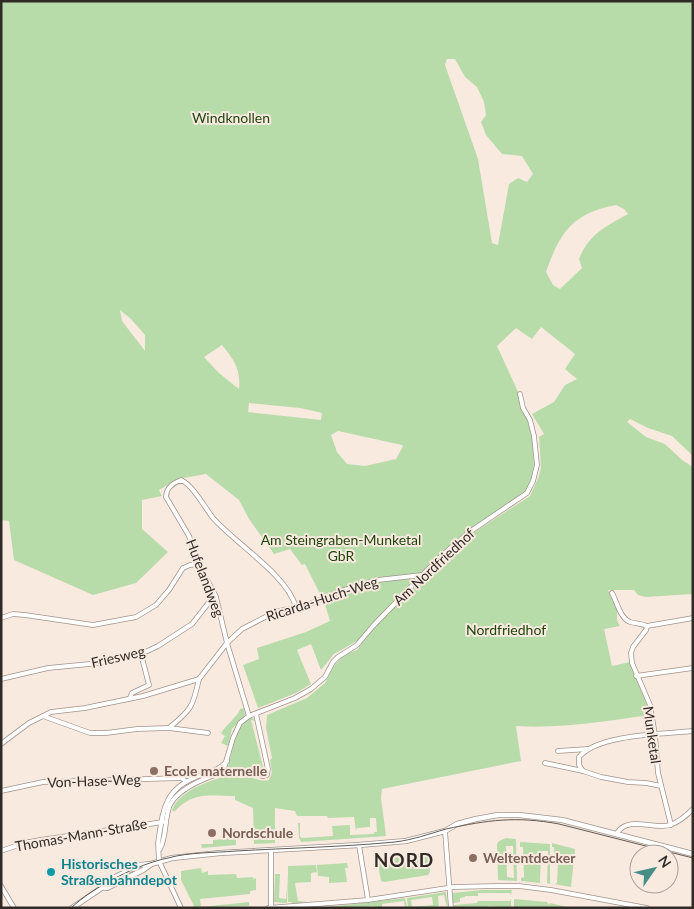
<svg xmlns="http://www.w3.org/2000/svg" width="694" height="909" viewBox="0 0 694 909" font-family="Lato,sans-serif">
  <style>
    .green { fill: #b8dbaa; fill-rule: evenodd }
    .lines { fill: none; stroke-linecap: round; stroke-linejoin: round }
    .minor-casing { stroke: #a1938a; stroke-width: 5.5 }
    .tertiary-casing { stroke: #a1938a; stroke-width: 6 }
    .minor { stroke: #fff; stroke-width: 4 }
    .tertiary { stroke: #fff; stroke-width: 4.5 }
    .tram { stroke: #615a54; stroke-width: 1 }
    .education-dot { fill: #8d6e63; stroke: #f9eae0; stroke-width: 2 }
    .culture-dot { fill: #0f9aa8; stroke: #f9eae0; stroke-width: 2 }
    .labels { text-anchor: middle; stroke-width: 4; stroke-linejoin: round; paint-order: stroke }
    .park-label { font-size: 14px; fill: #20450b; stroke: #f9eae0 }
    .street-label { font-size: 14px; fill: #302b27; stroke: #f9eae0 }
    .education-label { font-size: 14px; font-weight: bold; fill: #785e54; stroke: #f9eae0; text-anchor: start }
    .culture-label { font-size: 14px; font-weight: bold; fill: #0d838f; stroke: #f9eae0; text-anchor: start }
    .district-label { font-size: 19px; font-weight: bold; letter-spacing: 1px; fill: #302b27; stroke: #f9eae0 }
  </style>
  <rect width="100%" height="100%" fill="#f9eae0"/>
  <!-- green -->
  <g class="green">
    <path d="M 1,1 L 693,1 L 693,456 L 672,436 L 648,428 L 630,419 L 627,422 L 646,437 L 665,444 L 682,460 L 693,467 L 693,594 L 646,597 L 638,595 L 634,590 L 608,590 L 617,609 L 617,620 L 620,626 L 604,629 L 612,666 L 630,662 C 635,680 646,697 650,715 C 605,721 561,729 516,726 L 521,761 L 382,789 L 381,798 L 386,836 L 301,842 L 299,837 L 298,823 L 300,823 L 300,836 L 302,838 L 333,836 L 332,826 L 350,825 L 350,835 L 374,834 L 374,832 L 377,832 L 376,818 L 370,818 L 370,827 L 357,828 L 356,831 L 354,817 L 328,818 L 327,816 L 297,816 L 295,811 L 275,808 L 275,843 L 254,844 L 253,808 L 235,800 L 235,796 C 209,796 194,791 175,811 L 172,811 C 176,791 221,774 239,775 C 249,775 260,783 269,780 L 272,772 L 270,760 L 272,758 L 266,728 L 267,715 L 307,698 L 325,683 L 334,666 L 344,655 L 357,650 L 375,627 L 446,555 L 470,535 L 530,496 L 539,476 L 541,467 L 539,437 L 544,434 L 532,414 L 554,402 L 565,385 L 577,379 L 565,369 L 575,354 L 541,327 L 532,339 L 516,328 L 497,346 L 519,394 L 532,435 L 534,465 L 531,480 L 525,492 L 467,532 L 422,573 L 376,578 L 321,596 L 305,564 L 302,565 L 290,549 L 274,554 L 249,519 L 239,500 L 206,474 L 178,479 L 159,490 L 162,496 L 142,500 L 142,529 L 168,552 L 136,583 L 93,595 L 14,560 L 9,521 L 1,520 ZM 447,59 L 455,59 L 465,77 L 477,87 L 484,102 L 486,115 L 481,122 L 486,135 L 502,154 L 522,156 L 533,174 L 527,182 L 518,178 L 509,184 L 498,245 L 492,243 L 478,159 L 445,65 ZM 616,205 L 624,209 L 628,214 C 605,227 589,234 579,259 L 582,268 L 560,289 L 553,285 L 546,272 C 560,232 573,213 616,205 ZM 120,310 L 131,319 L 145,335 L 145,351 L 122,321 ZM 222,345 C 234,360 241,369 239,389 L 219,373 L 204,357 ZM 249,403 L 300,408 L 322,413 L 321,420 L 248,412 ZM 338,431 L 402,445 L 403,446 L 396,459 L 365,466 L 347,464 L 337,452 L 331,435 Z"/>
    <polygon points="417,577 357,641 334,654 321,670 311,644 297,650 311,684 296,693 258,708 243,665 259,659 257,648 306,632 330,621 324,601 341,594 378,582"/>
    <path d="M 244,708 L 245,715 L 232,729 L 228,746 L 221,743 L 225,736 L 221,733 C 226,725 239,715 240,709 Z"/>
    <path d="M 250,717 L 254,719 L 255,721 L 251,720 L 263,767 L 267,769 L 264,775 L 235,769 L 229,770 L 227,768 C 235,749 232,732 250,717 Z"/>
    <polygon points="236,838 236,845 202,848 201,844 213,844 213,840"/>
    <path d="M 506,838 L 516,839 L 517,881 L 498,880 L 497,844 L 499,841 ZM 506,846 L 513,846 L 514,878 L 507,877 Z"/>
    <polygon points="520,842 550,844 550,884 547,883 548,851 541,851 540,883 521,881 521,878 524,877 523,847 520,847"/>
    <polygon points="552,843 575,849 571,887 554,884 557,883 558,864 554,864 554,847 552,847"/>
    <polygon points="425,853 429,856 430,872 428,875 384,882 381,881 378,864 381,860"/>
    <polygon points="347,863 348,868 345,868 347,882 329,883 329,877 318,876 317,865"/>
    <polygon points="316,865 317,872 311,873 311,882 295,883 298,901 307,902 292,904 292,902 288,902 288,866"/>
    <polygon points="201,868 202,873 208,871 208,875 236,874 237,878 253,877 253,879 256,878 256,890 250,891 250,894 200,899 201,907 249,902 249,906 191,908 194,906 181,880 181,871"/>
    <polygon points="275,874 280,874 279,898 286,899 288,875 287,903 274,902"/>
    <polygon points="482,890 512,890 511,895 510,893 478,893 478,896 465,896 465,897 460,898 460,902 453,903 453,893"/>
    <path d="M 446,892 L 448,908 L 447,908 L 444,895 L 438,896 L 439,908 L 408,908 L 407,898 ZM 432,897 L 433,905 L 412,907 L 411,900 Z"/>
    <polygon points="405,898 407,908 401,908 405,907 404,901 382,904 382,908 375,908 375,906 359,908 318,908"/>
    <polygon points="511,899 511,908 488,906 488,908 454,908 454,905 477,903 478,901 510,901"/>
    <polygon points="514,899 547,902 549,905 550,903 571,908 514,908"/>
  </g>
  <g class="lines">
    <defs>
      <g id="minor">
        <path d="M 612,593 C 617,602 620,618 630,622 C 636,624 641,623 647,626"/>
        <polyline points="1,618 13,614 25,615 93,625 136,617 156,605 169,590 183,568 190,565 199,564"/>
        <polyline points="647,626 646,630 633,647 631,653 632,663 650,705 655,735 658,773 671,825"/>
        <polyline points="647,626 693,618"/>
        <polyline points="636,676 693,668"/>
        <polyline points="1,679 48,668 100,663 141,654 158,646 192,624 210,601 216,597"/>
        <polyline points="130,698 132,693 149,685 141,654"/>
        <polyline points="43,716 90,733 106,733 137,729 169,728 208,733"/>
        <path d="M 249,716 L 227,643 L 216,597 L 199,564 L 189,536 L 166,497 C 166,488 173,483 181,480 C 193,485 205,508 213,518 C 237,545 286,574 296,607"/>
        <path d="M 169,728 C 191,710 193,707 199,679"/>
        <polyline points="1,744 29,723 51,712 85,708 143,696 199,679 227,643 242,629 275,612 309,604 341,591 378,580 422,575"/>
        <polyline points="558,751 588,749"/>
        <polyline points="545,763 583,771 601,777 628,782 646,783 661,786"/>
        <path d="M 583,771 L 579,765 L 579,757 C 598,734 664,734 693,731"/>
        <polyline points="223,772 233,738 240,723 249,716 295,698 311,689 325,677 333,662 338,657 357,645 373,626 439,558 468,533 527,493 533,481 537,465 534,436 530,420 523,408 520,394"/>
        <polyline points="1,791 43,782 182,778 186,782"/>
        <polyline points="445,831 451,908"/>
        <path d="M 617,833 C 628,815 654,830 670,825 C 679,822 686,816 693,809"/>
        <polyline points="359,845 368,900"/>
        <path d="M 160,849 C 167,836 164,819 170,805 C 179,787 214,773 233,771 C 243,770 253,774 263,776 L 267,775 L 268,769 L 256,714"/>
        <polyline points="1,851 24,843 40,840 163,822"/>
        <polyline points="1,886 14,908"/>
        <polyline points="271,907 271,850"/>
        <path d="M 181,908 L 159,861 L 158,843 C 163,812 163,790 196,777 C 208,772 219,771 227,761"/>
        <polyline points="268,908 368,900 454,887 497,886 519,886 551,890 647,908"/>
      </g>
      <g id="tertiary">
        <polyline points="103,887 107,888 143,870 150,865"/>
        <polyline points="72,908 103,887 105,882 140,865 151,864 172,858 220,853 359,845 406,841 445,831 457,824 476,819 498,815 519,815 562,820 693,854"/>
      </g>
    </defs>
    <!-- minor casing -->
    <use href="#minor" class="minor-casing"/>
    <!-- tertiary casing -->
    <use href="#tertiary" class="tertiary-casing"/>
    <!-- minor -->
    <use href="#minor" class="minor"/>
    <!-- tertiary -->
    <use href="#tertiary" class="tertiary"/>
    <!-- tram -->
    <path class="tram" d="M 71,908 C 93,887 138,864 168,858 C 190,852 213,853 236,851 C 288,848 342,847 395,842 C 412,840 429,834 446,829 C 488,820 516,816 559,824 L 693,858"/>
  </g>
  <!-- markers -->
  <g class="education-dot">
    <circle cx="154" cy="771" r="5"/>
    <circle cx="212" cy="833" r="5"/>
    <circle cx="473" cy="858" r="5"/>
  </g>
  <circle class="culture-dot" cx="51" cy="872" r="5"/>
  <g class="labels">
    <!-- park labels -->
    <g class="park-label">
      <text x="231" y="123">Windknollen</text>
      <text x="341" y="545">Am Steingraben-Munketal<tspan x="341" dy="16">GbR</tspan></text>
      <text x="506" y="635">Nordfriedhof</text>
    </g>
    <!-- street labels -->
    <g class="street-label">
      <text transform="translate(434 567) rotate(-43)" y="5">Am Nordfriedhof</text>
      <text transform="translate(205 578) rotate(69)" y="5">Hufelandweg</text>
      <text transform="translate(322 599) rotate(-18)" y="5">Ricarda-Huch-Weg</text>
      <text transform="translate(118 657) rotate(-13)" y="5">Friesweg</text>
      <text transform="translate(652 735) rotate(82)" y="5">Munketal</text>
      <text transform="translate(94 781) rotate(-2)" y="5">Von-Hase-Weg</text>
      <text transform="translate(81 835) rotate(-10)" y="5">Thomas-Mann-Straße</text>
    </g>
    <!-- education labels -->
    <g class="education-label">
      <text x="164" y="776">Ecole maternelle</text>
      <text x="222" y="838">Nordschule</text>
      <text x="483" y="863">Weltentdecker</text>
    </g>
    <!-- culture labels -->
    <g class="culture-label">
      <text x="61" y="869">Historisches<tspan x="61" dy="16">Straßenbahndepot</tspan></text>
    </g>
    <!-- district labels -->
    <g class="district-label">
      <text x="404" y="867">NORD</text>
    </g>
  </g>
  <!-- border -->
  <rect width="694" height="909" fill="none" stroke="#302b27" stroke-width="5"/>
  <!-- north arrow -->
  <g transform="translate(654 869) rotate(56)"><circle r="24" fill="#f9eae0" stroke="#a99e96"/>
  <path d="M0-4L9 19L0 12L-9 19Z" fill="#478e89"/>
  <text y="-8" font-size="14" font-weight="bold" text-anchor="middle" fill="#302b27">N</text>
  </g>
</svg>
